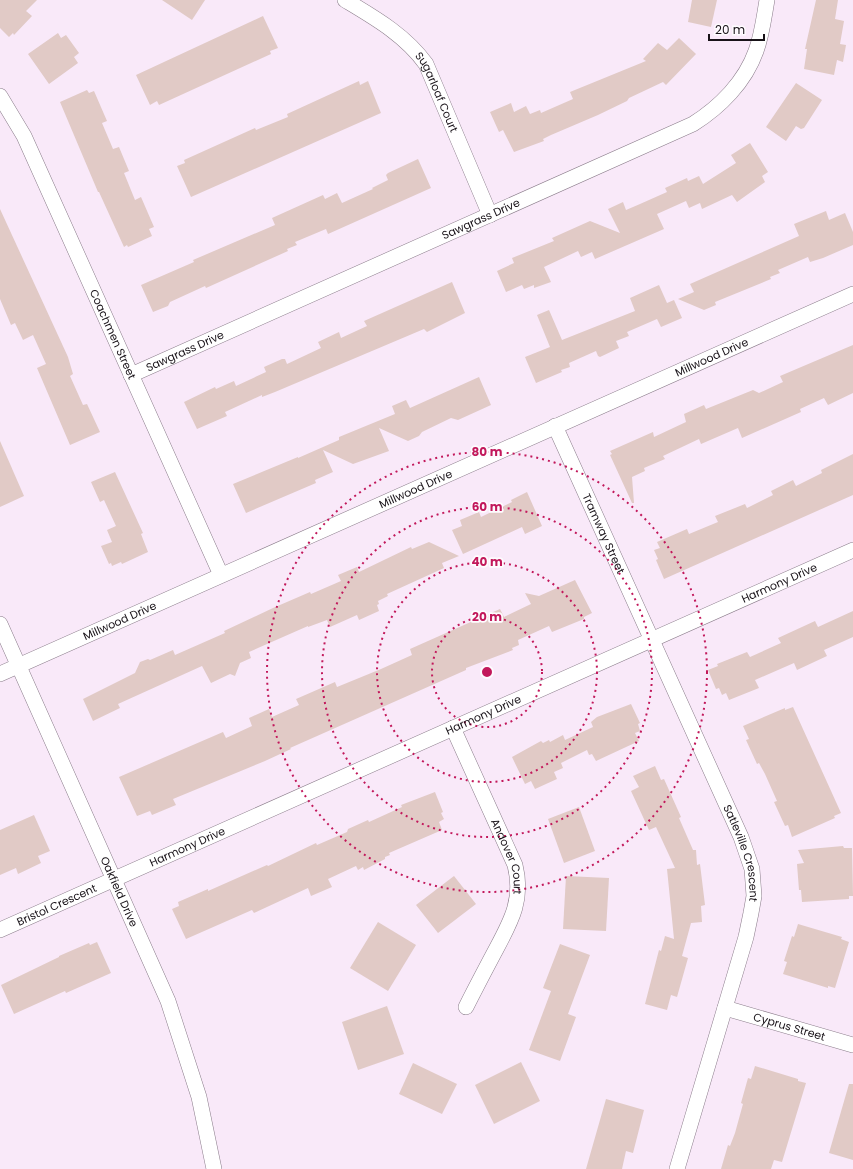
<svg xmlns="http://www.w3.org/2000/svg" width="853" height="1169" viewBox="0 0 853 1169" font-family="Poppins,sans-serif">
  <style>
    .building { fill: #e1cac6 }
    .lines { fill: none; stroke-linecap: round; stroke-linejoin: round }
    .minor-casing { stroke: #8b7d8b; stroke-width: 16 }
    .minor { stroke: #fff; stroke-width: 15 }
    .ring { fill: none; stroke: #c2185b; stroke-width: 2; stroke-dasharray: 2 4 }
    .labels { text-anchor: middle; stroke-width: 3.5; stroke-linejoin: round; paint-order: stroke }
    .street-label { font-size: 11px; fill: #181218; stroke: #fefbfe }
    .centre { fill: #c2185b; stroke: #fefbfe; stroke-width: 2 }
    .ring-label { font-size: 12px; text-anchor: middle; font-weight: bold; fill: #c2185b; stroke: #fefbfe; stroke-width: 3.5; stroke-linejoin: round; paint-order: stroke }
  </style>
  <rect width="100%" height="100%" fill="#f9e9f9"/>
  <!-- building -->
  <g class="building">
    <polygon points="0,0 37,0 26,11 32,16 14,35 13,33 9,37 0,28"/>
    <polygon points="162,0 205,0 192,20"/>
    <polygon points="692,0 717,0 711,27 688,22"/>
    <polygon points="816,0 838,0 835,19 844,21 840,44 846,45 843,62 837,60 834,75 804,69 807,49 805,49"/>
    <polygon points="263,16 278,48 270,51 271,54 159,105 157,101 150,105 136,75"/>
    <polygon points="58,33 61,38 66,35 79,53 74,57 78,63 49,84 28,54"/>
    <polygon points="679,38 696,54 666,85 663,82 629,98 627,101 598,115 551,135 543,139 544,141 514,152 503,130 499,132 490,112 511,103 514,112 526,106 530,114 540,110 541,113 573,99 570,92 646,61 643,59 658,43 667,50"/>
    <polygon points="359,81 360,85 368,81 381,113 191,197 177,166 185,163 184,160 255,128 256,130 288,117 287,114"/>
    <polygon points="796,83 822,100 804,128 801,129 796,126 786,141 766,127"/>
    <polygon points="87,90 89,93 94,91 107,121 102,123 113,149 119,147 129,171 124,173 135,200 141,197 154,227 149,229 152,236 128,247 127,245 124,247 99,192 98,192 60,102"/>
    <polygon points="750,143 768,172 762,176 765,182 737,202 732,195 702,209 700,203 689,208 686,201 657,214 664,229 595,259 592,252 581,257 578,251 544,267 551,282 534,288 534,285 524,289 522,285 506,292 497,271 514,263 512,258 554,241 552,238 590,221 620,233 608,209 623,202 626,210 640,204 667,192 665,188 687,178 688,181 699,176 703,184 736,163 731,155"/>
    <polygon points="418,159 431,188 328,234 326,229 295,242 297,245 287,249 288,251 206,288 205,286 170,302 168,306 153,312 141,285 194,262 193,260 275,225 272,218 323,195 325,199 337,193 342,203 373,189 372,188 388,180 386,175 388,173"/>
    <polygon points="0,209 68,357 73,374 70,376 83,405 87,404 100,432 70,445 37,368 46,364 33,335 23,340 15,323 11,325 0,299"/>
    <polygon points="826,211 829,220 845,213 853,232 853,245 823,258 810,262 808,257 778,270 780,273 770,277 771,279 715,302 716,305 704,310 678,299 694,292 690,284 799,236 794,224"/>
    <polygon points="452,282 465,313 427,332 424,329 275,392 262,397 262,395 225,412 227,416 197,429 184,402 215,387 216,389 234,381 236,386 266,372 264,367 282,359 285,359 287,364 321,348 318,342 339,332 341,338 367,326 364,321"/>
    <polygon points="659,285 667,303 674,300 682,318 661,327 657,319 627,332 629,336 616,341 619,348 600,357 598,356 596,351 569,363 570,367 561,370 562,372 536,383 525,357 550,347 537,315 549,310 562,340 635,311 630,298"/>
    <polygon points="853,345 853,393 828,405 824,398 800,409 801,412 742,438 738,428 701,444 699,439 663,456 665,459 644,468 645,471 632,477 634,503 632,503 610,455 612,454 610,451 653,432 654,437 686,422 684,414 704,405 706,409 753,390 759,393 783,382 780,376"/>
    <polygon points="479,377 491,405 458,420 451,418 422,432 419,436 408,441 379,428 389,451 353,464 323,450 333,472 315,480 316,483 246,513 233,484 298,457 298,458 339,440 339,437 395,414 392,406 406,400 410,408"/>
    <polygon points="0,441 24,496 0,507"/>
    <polygon points="853,454 853,495 664,579 656,560 658,559 654,550 660,548 657,542 687,529 689,534 718,522 715,516 745,504 747,508 773,495 771,491 793,480 796,486 822,473 821,470"/>
    <polygon points="115,472 143,533 141,534 148,552 122,564 121,562 112,566 111,563 109,564 101,546 112,542 107,530 116,526 104,500 100,502 91,482"/>
    <polygon points="527,492 542,526 525,534 522,527 463,554 452,530 462,526 460,520 479,512 481,517 512,502 511,500"/>
    <polygon points="429,542 459,556 442,563 444,568 387,594 388,596 378,601 379,604 377,605 379,611 359,620 357,615 330,627 327,620 308,627 308,626 249,652 251,658 240,663 235,676 230,674 211,683 202,666 118,704 120,708 93,721 83,699 135,673 140,662 148,659 150,660 173,650 175,655 225,633 224,631 273,608 310,592 311,594 341,581 338,575 357,567 359,572 411,547 412,549"/>
    <polygon points="575,580 592,613 584,617 584,619 552,632 549,626 518,640 519,645 512,648 513,650 466,668 466,670 457,674 290,748 291,749 265,761 173,799 176,805 152,815 150,811 137,816 119,777 223,732 226,738 252,726 249,718 269,709 272,717 299,705 296,699 335,682 337,687 381,669 412,655 410,649 500,609 504,617 531,604 525,593 539,596"/>
    <polygon points="853,611 853,637 824,650 827,656 797,670 794,663 755,680 759,688 729,700 726,693 722,695 719,688 716,689 708,670 718,666 717,664 747,652 750,657 781,643 778,638 815,621 818,627"/>
    <polygon points="631,704 640,723 638,724 640,731 635,733 639,741 596,761 592,754 589,755 587,750 561,763 563,768 554,772 557,779 535,789 531,781 525,784 512,757 541,741 543,743 549,740 550,742 563,735 565,740 593,727 591,722 597,717"/>
    <polygon points="793,707 841,813 834,816 835,818 792,837 788,825 785,826 774,802 777,801 765,774 759,763 757,764 746,740 749,739 743,726 785,708 785,710"/>
    <polygon points="655,766 661,780 664,779 681,817 679,818 693,850 696,850 697,865 700,864 705,905 701,906 702,922 691,923 682,956 688,958 677,997 671,995 667,1010 645,1004 659,950 661,951 665,936 674,939 667,869 675,868 656,827 649,830 631,791 639,787 633,776"/>
    <polygon points="435,792 443,812 441,813 444,819 439,822 442,830 389,853 390,855 385,857 385,859 364,870 363,867 358,870 356,866 328,879 332,887 311,896 308,888 254,913 252,910 186,939 172,909 179,906 178,902 208,889 208,891 267,865 268,866 316,843 317,845 347,832 348,829 368,820 369,822 402,807 401,805"/>
    <polygon points="579,807 595,851 564,863 548,819"/>
    <polygon points="34,815 50,851 38,856 41,863 18,874 16,868 0,875 0,830"/>
    <polygon points="843,846 844,848 852,848 853,896 849,896 849,899 802,902 801,890 799,890 797,864 804,863 798,850"/>
    <polygon points="454,876 476,904 438,933 416,905"/>
    <polygon points="566,876 609,878 606,931 563,929"/>
    <polygon points="378,922 416,945 388,991 350,968"/>
    <polygon points="798,924 842,937 841,939 849,942 835,988 828,986 828,988 783,974 787,962 784,961 792,936 794,937"/>
    <polygon points="97,942 111,973 66,993 65,991 14,1014 1,985 59,957 59,956 89,943 90,945"/>
    <polygon points="560,944 590,955 568,1014 576,1017 560,1061 529,1050 551,991 543,988"/>
    <polygon points="387,1006 404,1054 358,1070 342,1022"/>
    <polygon points="521,1062 540,1101 494,1124 475,1085"/>
    <polygon points="413,1063 457,1084 442,1114 399,1094"/>
    <polygon points="755,1066 798,1079 798,1081 806,1083 782,1162 774,1160 771,1169 721,1169 728,1145 730,1146 735,1133 743,1104 741,1103 748,1078 751,1079"/>
    <polygon points="849,1084 853,1084 853,1160 829,1153"/>
    <polygon points="606,1099 644,1110 633,1153 626,1151 622,1169 586,1169"/>
  </g>
  <g class="lines">
    <defs>
      <g id="minor">
        <path id="s1" d="M 345,0 C 375,18 405,35 426,64 L 490,215"/>
        <path id="s2" d="M 0,96 L 24,136 L 221,575"/>
        <path id="s3" d="M 131,375 L 693,124 C 720,107 745,82 756,51 C 762,35 764,17 767,0"/>
        <path id="s4" d="M 555,426 L 741,837 L 752,869 L 754,896 L 751,913 L 746,937 L 677,1169"/>
        <path id="s5" d="M 0,624 L 168,1001 L 199,1097 L 214,1169"/>
        <path id="s6" d="M 0,674 L 853,294"/>
        <path id="s7" d="M 453,728 L 515,865 C 524,901 510,923 493,955 C 484,972 475,989 466,1007"/>
        <path id="s8" d="M 0,930 L 853,550"/>
        <path id="s9" d="M 725,1008 L 853,1045"/>
      </g>
    </defs>
    <!-- minor casing -->
    <use href="#minor" class="minor-casing"/>
    <!-- minor -->
    <use href="#minor" class="minor"/>
  </g>
  <!-- distance rings -->
  <g class="ring">
    <circle cx="487" cy="672" r="55"/>
    <circle cx="487" cy="672" r="110"/>
    <circle cx="487" cy="672" r="165"/>
    <circle cx="487" cy="672" r="220"/>
  </g>
  <g class="labels">
    <!-- street labels -->
    <g class="street-label">
      <text dy="4" stroke="none"><textPath href="#s1" startOffset="134">Sugarloaf Court</textPath></text>
      <text dy="4" stroke="none"><textPath href="#s3" startOffset="383">Sawgrass Drive</textPath></text>
      <text dy="4" stroke="none"><textPath href="#s2" startOffset="264">Coachmen Street</textPath></text>
      <text dy="4" stroke="none"><textPath href="#s3" startOffset="59">Sawgrass Drive</textPath></text>
      <text dy="4" stroke="none"><textPath href="#s6" startOffset="779">Millwood Drive</textPath></text>
      <text dy="4" stroke="none"><textPath href="#s6" startOffset="455">Millwood Drive</textPath></text>
      <text dy="4" stroke="none"><textPath href="#s4" startOffset="118">Tramway Street</textPath></text>
      <text dy="4" stroke="none"><textPath href="#s8" startOffset="853">Harmony Drive</textPath></text>
      <text dy="4" stroke="none"><textPath href="#s6" startOffset="131">Millwood Drive</textPath></text>
      <text dy="4" stroke="none"><textPath href="#s8" startOffset="529">Harmony Drive</textPath></text>
      <text dy="4" stroke="none"><textPath href="#s8" startOffset="205">Harmony Drive</textPath></text>
      <text dy="4" stroke="none"><textPath href="#s4" startOffset="467">Satleville Crescent</textPath></text>
      <text dy="4" stroke="none"><textPath href="#s7" startOffset="140">Andover Court</textPath></text>
      <text dy="4" stroke="none"><textPath href="#s5" startOffset="293">Oakfield Drive</textPath></text>
      <text dy="4" stroke="none"><textPath href="#s8" startOffset="62">Bristol Crescent</textPath></text>
      <text dy="4" stroke="none"><textPath href="#s9" startOffset="67">Cyprus Street</textPath></text>
    </g>
  </g>
  <circle cx="487" cy="672" r="6" class="centre"/>
  <g class="ring-label">
    <text x="487" y="456">80 m</text>
    <text x="487" y="511">60 m</text>
    <text x="487" y="566">40 m</text>
    <text x="487" y="621">20 m</text>
  </g>
  <!-- scale -->
  <path d="M709 34v6h55v-6" fill="none" stroke="#181218" stroke-width="2"/>
  <text x="715" y="34" font-size="12" fill="#181218" stroke="#fefbfe" stroke-width="3" paint-order="stroke">20 m</text>
</svg>
